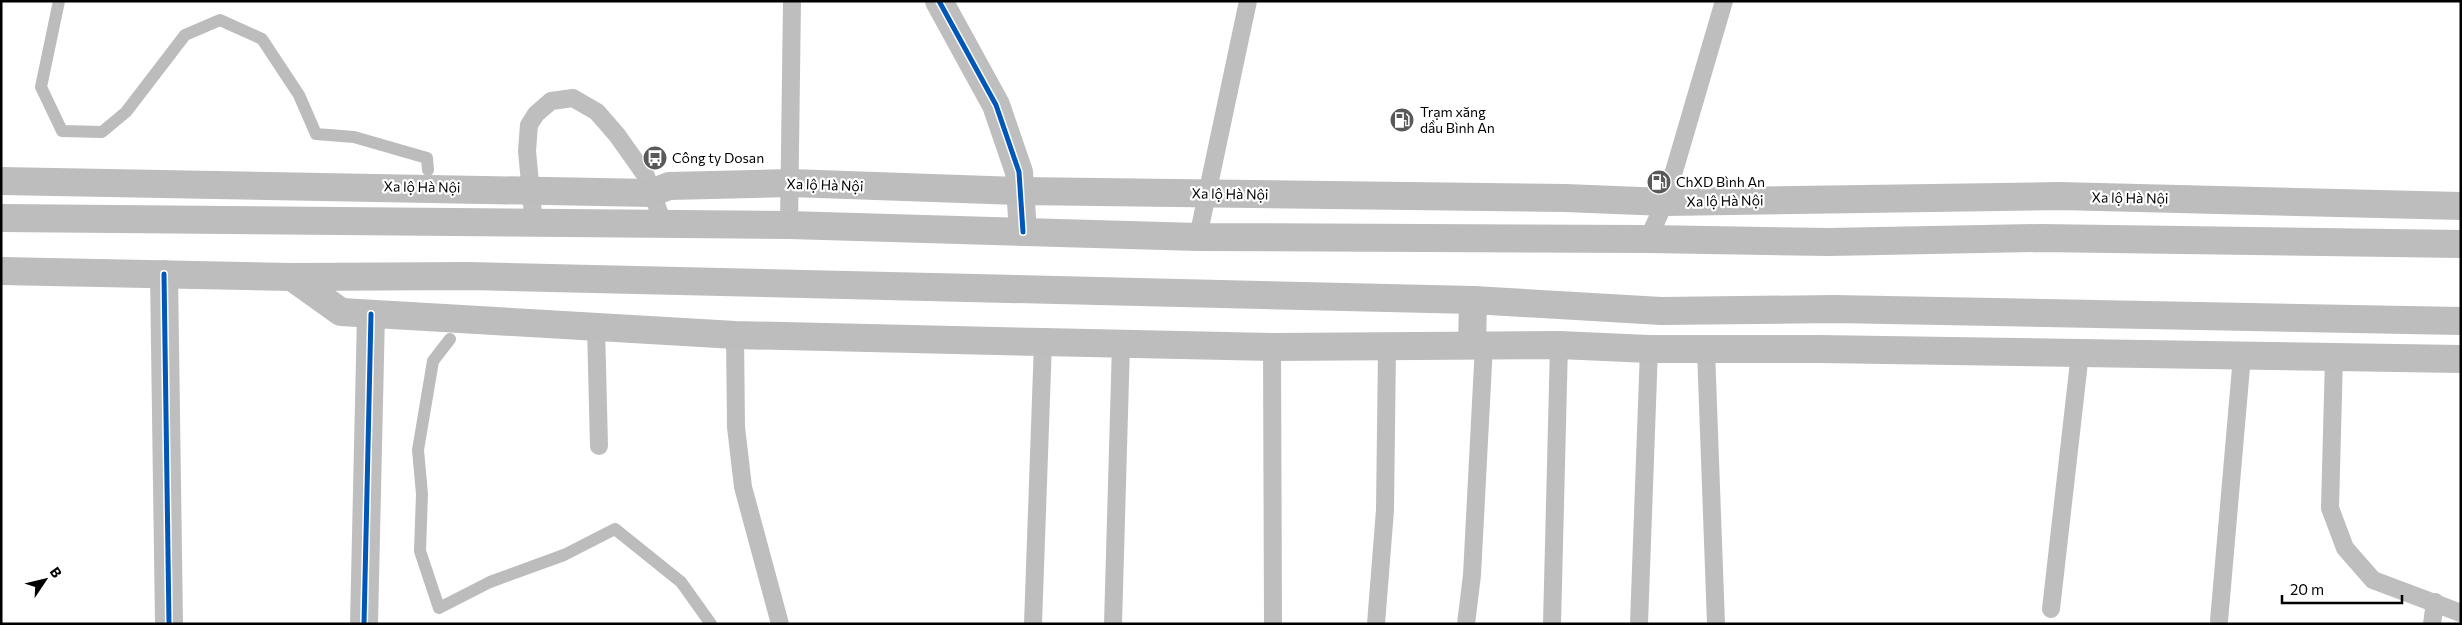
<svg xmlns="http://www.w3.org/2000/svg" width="2462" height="625" viewBox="0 0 2462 625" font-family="Commissioner,sans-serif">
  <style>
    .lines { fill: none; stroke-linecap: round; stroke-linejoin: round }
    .stream { stroke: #bcbcbc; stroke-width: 12 }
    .service { stroke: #bebebe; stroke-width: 18 }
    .minor { stroke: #bebebe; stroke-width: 28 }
    .tertiary { stroke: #bebebe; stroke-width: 28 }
    .trunk { stroke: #bdbdbd; stroke-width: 28 }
    .cycleway-casing { stroke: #fff; stroke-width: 8 }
    .cycleway { stroke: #0057b8; stroke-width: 5 }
    .labels { text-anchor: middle; stroke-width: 4.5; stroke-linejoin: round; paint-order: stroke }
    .poi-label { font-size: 14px; fill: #000; stroke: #fff; text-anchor: start }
    .street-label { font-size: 14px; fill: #000; stroke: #fff }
  </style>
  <rect width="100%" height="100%" fill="#fff"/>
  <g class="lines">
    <!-- stream -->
    <g class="stream">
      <polyline points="59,1 41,87 62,131 102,132 126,112 185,35 220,20 262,39 299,95 316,134 354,137 427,158 428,170"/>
      <polyline points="450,339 433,361 418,450 422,494 420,551 439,608 490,582 564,555 615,529 681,582 711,624"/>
    </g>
    <!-- service -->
    <g class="service">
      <polyline points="534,225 527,151 529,125 536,114 551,101 573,98 597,112 617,135 646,176 664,226"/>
      <polyline points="789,225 792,1"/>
      <polyline points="1198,237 1248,1"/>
      <polyline points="1648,239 1665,202 1724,1"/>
      <polyline points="596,327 599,446"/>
      <polyline points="735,335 736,427 743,487 780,624"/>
      <polyline points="1272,347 1273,624"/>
      <polyline points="1706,350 1716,624"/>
      <polyline points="2334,357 2330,508 2345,548 2373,580 2461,613"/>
      <polyline points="2051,609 2080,353"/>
      <polyline points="2219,621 2242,356"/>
      <polyline points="1033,624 1043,342"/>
      <polyline points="1113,624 1121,344"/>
      <polyline points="1376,624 1385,510 1387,347"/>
      <polyline points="1466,624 1472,575 1484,345"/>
      <polyline points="1552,624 1559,345"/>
      <polyline points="1639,624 1649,349"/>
      <polyline points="2432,624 2435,602"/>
    </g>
    <!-- minor -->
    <g class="minor">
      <polyline points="164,274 169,624"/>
      <polyline points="364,624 371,314"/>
    </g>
    <!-- tertiary -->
    <polyline class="tertiary" points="939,1 996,105 1019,172 1023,232"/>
    <!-- trunk -->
    <g class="trunk">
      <polyline points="1,181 651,193 669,186 790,183 1020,191 1565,198 1665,202 2059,196 2461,206"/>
      <polyline points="1,218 789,225 1198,237 1648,239 1828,242 2040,238 2461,244"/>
      <polyline points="1,271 292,277 469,276 1473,300 1661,311 1834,309 2461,321"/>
      <polyline points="292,277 341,312 735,335 1043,342 1272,347 1559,345 1649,349 1819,349 2461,359"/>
      <polyline points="1472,345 1473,300"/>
    </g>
    <defs>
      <g id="cycleway">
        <polyline points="939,1 996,105 1019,172 1023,232"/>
        <polyline points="164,274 169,624"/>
        <polyline points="364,624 371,314"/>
      </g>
    </defs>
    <!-- cycleway casing -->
    <use href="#cycleway" class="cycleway-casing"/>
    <!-- cycleway -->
    <use href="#cycleway" class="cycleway"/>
  </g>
  <!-- icons -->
  <defs>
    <symbol id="fuel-disc" viewBox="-11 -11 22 22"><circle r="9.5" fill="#595959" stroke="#fff"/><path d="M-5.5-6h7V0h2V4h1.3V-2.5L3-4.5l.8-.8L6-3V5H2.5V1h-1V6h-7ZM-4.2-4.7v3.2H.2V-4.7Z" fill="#fff"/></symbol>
    <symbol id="bus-disc" viewBox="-11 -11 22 22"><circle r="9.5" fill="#595959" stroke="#fff"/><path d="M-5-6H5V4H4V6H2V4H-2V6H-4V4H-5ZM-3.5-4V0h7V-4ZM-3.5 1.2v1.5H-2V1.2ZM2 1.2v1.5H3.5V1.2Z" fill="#fff"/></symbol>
  </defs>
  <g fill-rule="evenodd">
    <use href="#fuel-disc" x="1388" y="106" width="28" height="28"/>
    <use href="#bus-disc" x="641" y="144" width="28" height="28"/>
    <use href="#fuel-disc" x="1645" y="168" width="28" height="28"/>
  </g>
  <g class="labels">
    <!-- poi labels -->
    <g class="poi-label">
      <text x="1420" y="117">Trạm xăng<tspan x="1420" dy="16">dầu Bình An</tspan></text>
      <text x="672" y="163">Công ty Dosan</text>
      <text x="1676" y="187">ChXD Bình An</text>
    </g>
    <!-- street labels -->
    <g class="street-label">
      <text transform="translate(825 185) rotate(2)" y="5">Xa lộ Hà Nội</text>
      <text transform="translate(422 187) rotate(1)" y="5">Xa lộ Hà Nội</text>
      <text transform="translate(1230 194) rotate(1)" y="5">Xa lộ Hà Nội</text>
      <text transform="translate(2130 198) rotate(1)" y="5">Xa lộ Hà Nội</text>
      <text transform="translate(1725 201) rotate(-1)" y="5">Xa lộ Hà Nội</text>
    </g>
  </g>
  <!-- border -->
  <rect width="2462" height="625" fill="none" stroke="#000000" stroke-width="5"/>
  <!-- north arrow -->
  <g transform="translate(45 580) rotate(55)" stroke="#ffffff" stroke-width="4" paint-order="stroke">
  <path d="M0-4L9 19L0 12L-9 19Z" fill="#000000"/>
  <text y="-8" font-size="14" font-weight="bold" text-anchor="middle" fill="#000000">B</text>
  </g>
  <!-- scale -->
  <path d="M2282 595v8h120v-8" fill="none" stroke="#000000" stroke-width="2.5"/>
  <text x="2290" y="595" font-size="15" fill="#000000" stroke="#ffffff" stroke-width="4" paint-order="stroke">20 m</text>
</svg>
